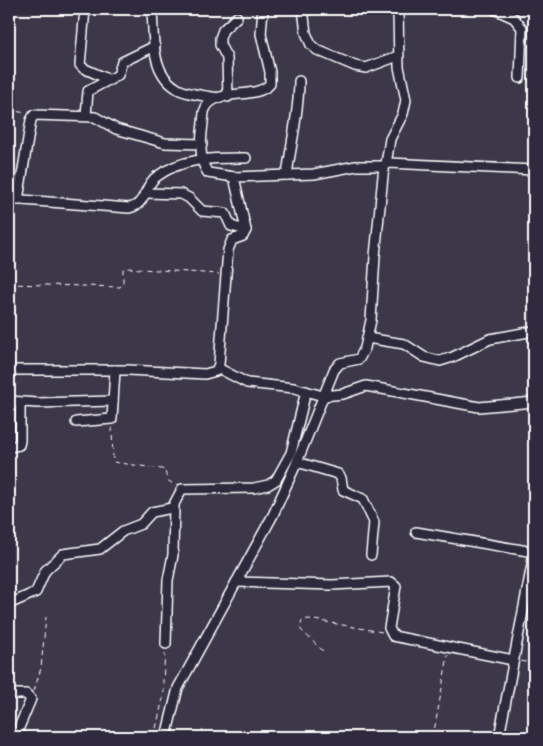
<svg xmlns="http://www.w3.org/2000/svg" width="543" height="746" viewBox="0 0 543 746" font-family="Caveat,sans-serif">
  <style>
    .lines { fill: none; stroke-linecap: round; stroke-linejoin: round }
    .minor-casing { stroke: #fff; stroke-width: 12 }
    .path { stroke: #fff; stroke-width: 1; stroke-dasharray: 5 4; stroke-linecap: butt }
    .minor { stroke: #2f2a3d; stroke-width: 9 }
  </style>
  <rect width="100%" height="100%" fill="#3c3749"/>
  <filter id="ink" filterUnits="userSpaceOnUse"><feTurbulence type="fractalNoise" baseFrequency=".02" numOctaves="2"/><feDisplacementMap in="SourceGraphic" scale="10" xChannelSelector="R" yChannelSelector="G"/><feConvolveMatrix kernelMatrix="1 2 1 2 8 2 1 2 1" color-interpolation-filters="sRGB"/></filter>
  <g filter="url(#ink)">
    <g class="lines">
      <defs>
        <g id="minor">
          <polyline points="85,9 80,65 83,68 110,80"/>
          <path d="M 152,9 C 154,37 150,73 178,89 C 189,95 208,96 220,98"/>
          <polyline points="303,9 306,33 311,45 317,50 355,66 366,68 398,56"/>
          <polyline points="494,9 514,18 522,28 520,78"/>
          <polyline points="228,97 227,58 220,45 220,38 223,30 237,17"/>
          <polyline points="86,116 88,91 118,75 122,62 155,46"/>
          <polyline points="386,164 390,139 403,114 406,100 399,67 398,9"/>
          <path d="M 287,175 C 291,144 299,112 299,81"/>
          <path d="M 234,177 L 208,173 C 196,158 203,130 204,112 C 211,86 255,101 270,84 L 270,72 L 261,34 L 263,9"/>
          <polyline points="146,193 181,194 189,198 202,211 225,213 231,226 246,230"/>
          <path d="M 9,199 L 129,208 C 146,205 144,186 156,177 C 182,157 215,158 246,158"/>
          <polyline points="18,200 31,120 34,115 95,117 116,129 165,143 202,144"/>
          <polyline points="367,338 404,344 424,357 440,361 453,357 490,339 534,331"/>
          <polyline points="218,368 247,383 294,388 323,396 343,394 366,386 479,407 534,402"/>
          <polyline points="9,370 128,370 205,374 216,371 219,364 228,250 232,240 243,236 246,230 234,177 314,174 356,166 384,166"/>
          <polyline points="9,401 37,403 113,401"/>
          <polyline points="76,422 112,419 115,370"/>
          <polyline points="9,447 19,445 20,441 20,403"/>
          <polyline points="297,462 338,474 341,478 343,490 363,499 374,522 371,555"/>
          <polyline points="416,532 534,552"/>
          <polyline points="236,582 332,585 391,582 396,586 389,628 393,636 513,660"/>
          <polyline points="9,604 36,592 45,571 63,554 100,549 123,531 141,524 152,512 172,508 182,489 254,488 268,485 276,480 291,453 306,391"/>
          <polyline points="166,644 168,580 173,555 174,506"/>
          <polyline points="9,694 26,694 31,699 18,730 19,735 24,737"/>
          <polyline points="166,737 178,688 273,515 297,462 334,370 340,363 359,359 365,348 371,320 375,256 384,166 389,163 534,170"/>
          <polyline points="499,737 534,554"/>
        </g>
      </defs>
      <!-- minor casing -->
      <use href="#minor" class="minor-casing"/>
      <!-- path -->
      <g class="path">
        <polyline points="9,110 26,113"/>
        <polyline points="9,284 120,287 123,284 123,269 126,268 219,274"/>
        <polyline points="112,427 113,462 162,469 165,470 167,480 175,485"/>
        <polyline points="323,651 302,631 300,628 302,620 309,619 382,632"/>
        <polyline points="521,661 534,664"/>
        <polyline points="34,691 41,668 46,617"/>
        <polyline points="154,737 164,694 163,681 165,653"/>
        <polyline points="433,737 448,655"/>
      </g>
      <!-- minor -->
      <use href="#minor" class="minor"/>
    </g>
  </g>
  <!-- margin -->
  <rect width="543" height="746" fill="none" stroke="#2f2a3d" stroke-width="30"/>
  <rect x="15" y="15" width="513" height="716" fill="none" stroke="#fff" stroke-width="2" filter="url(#ink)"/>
</svg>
